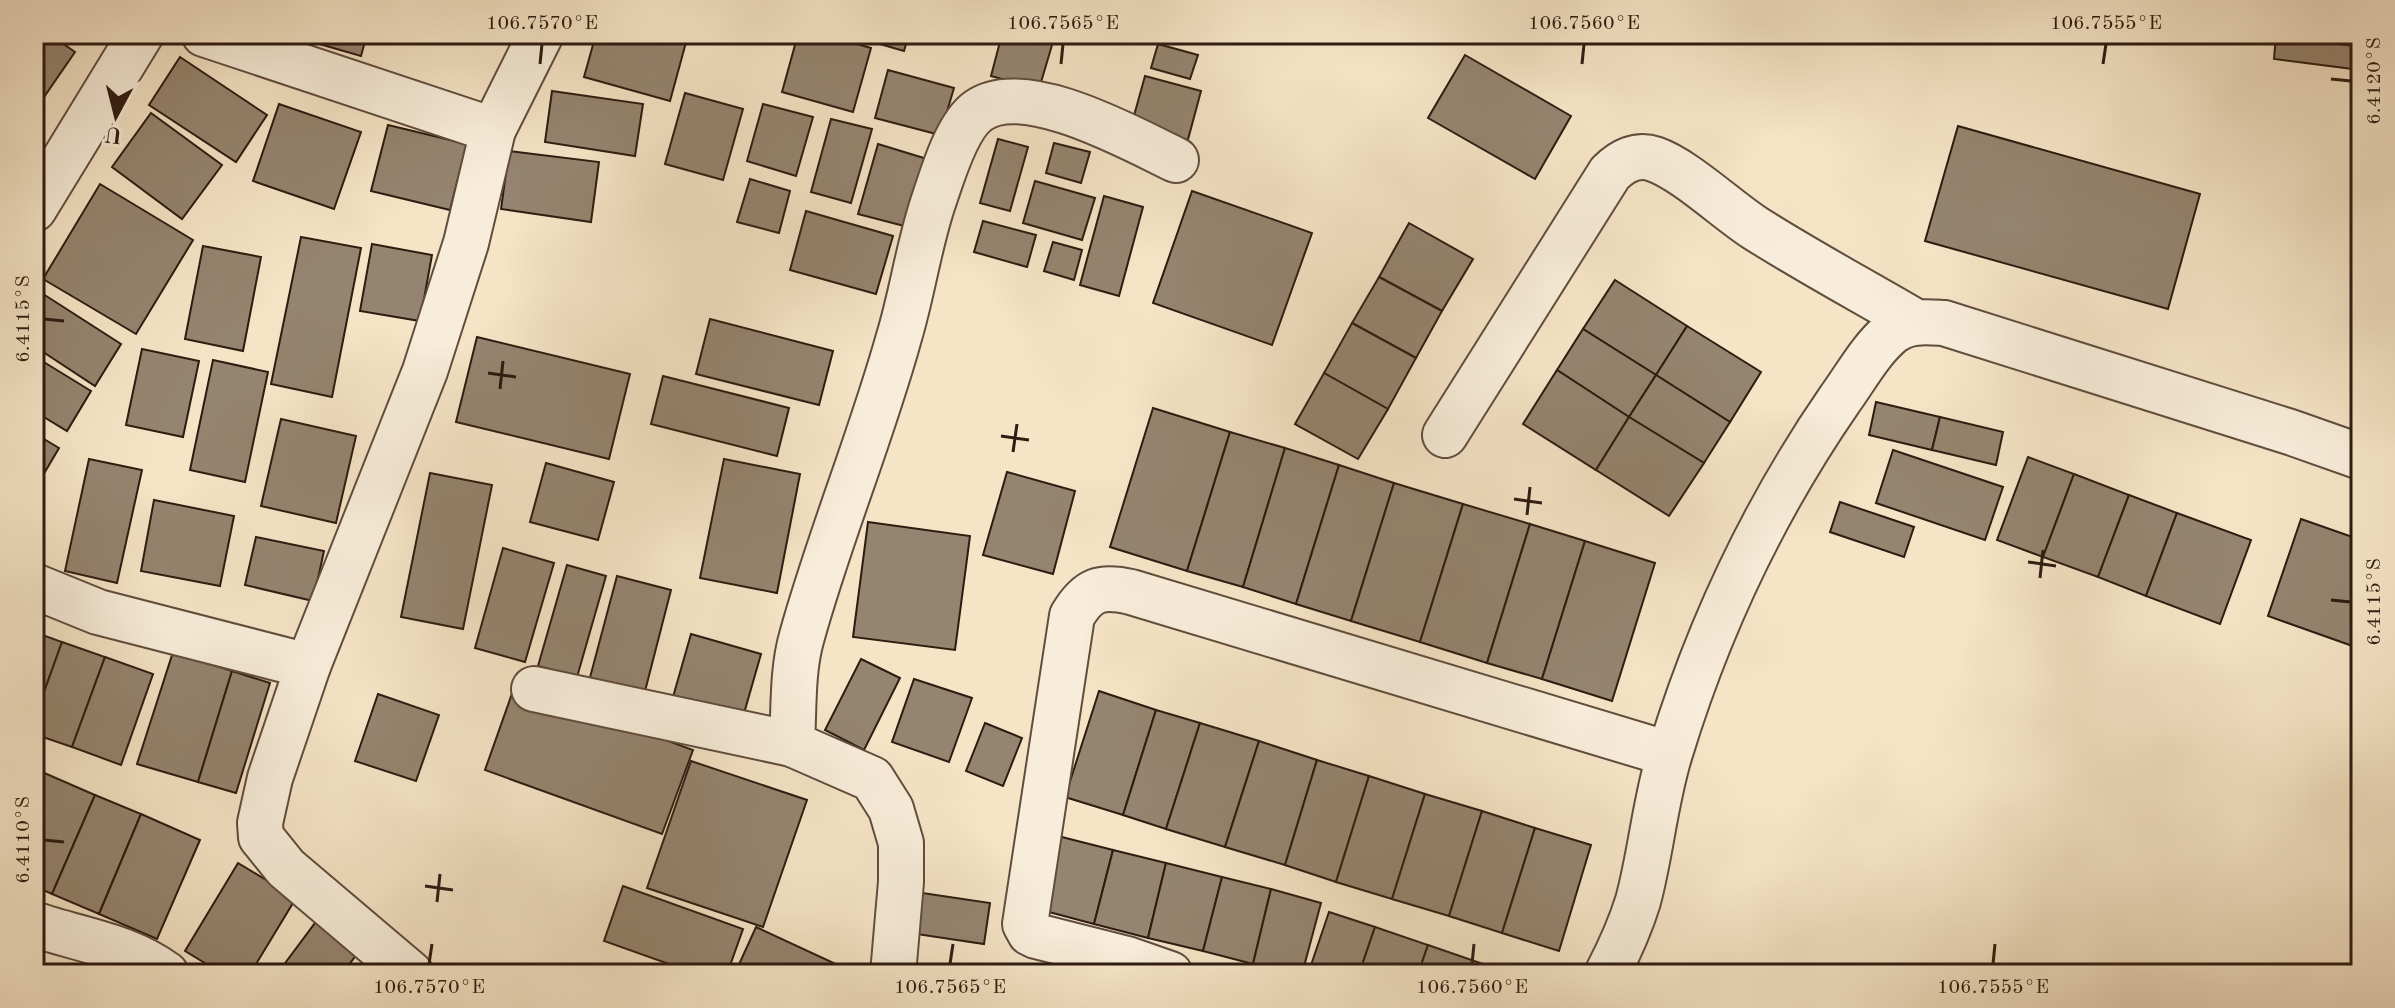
<svg xmlns="http://www.w3.org/2000/svg" width="2395" height="1008" viewBox="0 0 2395 1008" font-family="'Old Standard TT',serif">
  <style>
    .building { fill: #95846f; stroke: #2e1b11; stroke-width: 2 }
    .lines { fill: none; stroke-linecap: round; stroke-linejoin: round }
    .minor-casing { stroke: #604d3e; stroke-width: 48 }
    .minor { stroke: #f8edda; stroke-width: 44 }
    .ticks { fill: none; stroke: #2e1b11; stroke-width: 3 }
    .neatline { fill: none; stroke: #2e1b11; stroke-width: 3 }
    .ticks-label { font-size: 20px; text-anchor: middle; fill: #2e1b11 }
  </style>
  <rect width="100%" height="100%" fill="#f5e4c6"/>
  <filter id="stains"><feTurbulence type="fractalNoise" baseFrequency=".0025" numOctaves="4"/><feColorMatrix values="0 0 0 0 .2 0 0 0 0 .09 0 0 0 0 .02 0 0 0 .5 -.17"/></filter>
  <radialGradient id="worn" r=".72"><stop offset=".6" stop-color="#630" stop-opacity="0"/><stop offset="1" stop-color="#630" stop-opacity=".3"/></radialGradient>
  <!-- building -->
  <g class="building">
    <polygon points="34,34 49,34 75,52 44,97 34,90"/>
    <polygon points="319,34 367,34 361,56 316,43"/>
    <polygon points="596,34 688,35 670,101 584,77"/>
    <polygon points="798,34 821,34 871,48 853,112 782,92"/>
    <polygon points="845,34 909,34 904,51"/>
    <polygon points="1002,34 1055,35 1039,89 991,76"/>
    <polygon points="2276,36 2361,47 2361,70 2274,59"/>
    <polygon points="1158,44 1198,55 1190,79 1151,68"/>
    <polygon points="1465,55 1571,116 1535,179 1428,118"/>
    <polygon points="180,57 267,115 236,162 149,105"/>
    <polygon points="888,70 954,88 940,135 875,118"/>
    <polygon points="1145,76 1201,91 1186,147 1130,130"/>
    <polygon points="552,91 643,104 635,156 545,142"/>
    <polygon points="685,93 743,109 723,180 665,164"/>
    <polygon points="279,104 361,132 334,209 253,181"/>
    <polygon points="763,104 813,117 796,176 747,161"/>
    <polygon points="151,113 222,165 182,219 112,167"/>
    <polygon points="831,119 872,129 851,203 811,192"/>
    <polygon points="388,125 467,144 450,210 371,191"/>
    <polygon points="1958,126 2200,194 2168,309 1925,241"/>
    <polygon points="998,139 1028,147 1010,211 980,203"/>
    <polygon points="1054,143 1090,152 1081,183 1046,173"/>
    <polygon points="878,144 927,159 908,227 858,214"/>
    <polygon points="509,151 599,162 591,222 501,209"/>
    <polygon points="750,179 790,191 779,233 737,222"/>
    <polygon points="1035,181 1095,198 1082,240 1023,223"/>
    <polygon points="100,184 193,240 136,334 43,279"/>
    <polygon points="1192,191 1312,233 1272,345 1153,303"/>
    <polygon points="1104,196 1143,207 1119,296 1080,285"/>
    <polygon points="806,211 893,236 876,294 790,270"/>
    <polygon points="983,221 1036,235 1027,267 974,252"/>
    <polygon points="1409,223 1473,259 1442,311 1379,277"/>
    <polygon points="301,237 361,248 332,397 271,384"/>
    <polygon points="1053,242 1082,250 1074,280 1044,271"/>
    <polygon points="372,244 432,255 420,321 360,311"/>
    <polygon points="203,246 261,257 243,351 185,339"/>
    <polygon points="1379,277 1442,311 1416,358 1352,323"/>
    <polygon points="1615,280 1687,326 1656,375 1583,329"/>
    <polygon points="40,292 121,344 95,386 34,346 34,301"/>
    <polygon points="710,319 833,351 819,405 696,374"/>
    <polygon points="1352,323 1416,358 1388,409 1324,373"/>
    <polygon points="1687,326 1761,372 1730,422 1656,375"/>
    <polygon points="1583,329 1656,375 1629,417 1557,370"/>
    <polygon points="477,337 630,374 609,459 456,422"/>
    <polygon points="142,349 199,361 183,437 126,425"/>
    <polygon points="34,356 91,391 67,431 34,411"/>
    <polygon points="213,360 268,372 245,482 190,470"/>
    <polygon points="1557,370 1629,417 1596,470 1523,424"/>
    <polygon points="1324,373 1388,409 1358,459 1295,424"/>
    <polygon points="1656,375 1730,422 1704,463 1629,417"/>
    <polygon points="663,376 789,408 777,456 651,424"/>
    <polygon points="1876,402 1940,417 1932,450 1869,435"/>
    <polygon points="1153,408 1230,432 1187,571 1110,547"/>
    <polygon points="1629,417 1704,463 1669,516 1596,470"/>
    <polygon points="1940,417 2003,432 1996,465 1932,450"/>
    <polygon points="281,419 356,436 336,523 261,506"/>
    <polygon points="1230,432 1285,448 1243,587 1187,571"/>
    <polygon points="34,433 59,448 35,489 34,488"/>
    <polygon points="1285,448 1339,465 1296,604 1243,587"/>
    <polygon points="1893,450 2003,487 1985,540 1876,503"/>
    <polygon points="2028,457 2074,474 2043,557 1997,540"/>
    <polygon points="89,459 142,470 117,583 65,571"/>
    <polygon points="724,459 800,474 777,593 700,578"/>
    <polygon points="546,463 614,482 598,540 530,522"/>
    <polygon points="1339,465 1394,483 1351,621 1296,604"/>
    <polygon points="1007,472 1075,491 1053,574 983,555"/>
    <polygon points="430,473 492,485 463,629 401,617"/>
    <polygon points="2074,474 2129,495 2098,577 2043,557"/>
    <polygon points="1394,483 1463,504 1420,642 1351,621"/>
    <polygon points="2129,495 2177,513 2146,596 2098,577"/>
    <polygon points="154,500 234,516 220,586 141,571"/>
    <polygon points="1840,502 1914,527 1904,557 1830,532"/>
    <polygon points="1463,504 1530,524 1487,663 1420,642"/>
    <polygon points="2177,513 2251,540 2220,624 2146,596"/>
    <polygon points="2301,519 2361,540 2361,649 2268,616"/>
    <polygon points="868,522 970,536 955,650 853,637"/>
    <polygon points="1530,524 1585,541 1542,679 1487,663"/>
    <polygon points="256,537 324,551 313,601 245,585"/>
    <polygon points="1585,541 1655,563 1612,701 1542,679"/>
    <polygon points="503,548 554,563 525,662 475,648"/>
    <polygon points="567,565 606,576 577,677 538,666"/>
    <polygon points="617,576 671,590 643,699 588,685"/>
    <polygon points="34,632 62,642 34,720"/>
    <polygon points="691,634 761,654 743,717 673,697"/>
    <polygon points="62,642 105,657 72,747 34,734 34,720"/>
    <polygon points="173,652 232,671 198,782 137,764"/>
    <polygon points="105,657 153,674 121,765 72,747"/>
    <polygon points="861,659 900,678 864,750 825,730"/>
    <polygon points="232,671 270,683 236,793 198,782"/>
    <polygon points="914,679 972,698 949,762 892,742"/>
    <polygon points="515,685 693,750 662,834 485,770"/>
    <polygon points="1099,691 1156,710 1123,815 1065,797"/>
    <polygon points="378,694 439,715 416,781 355,761"/>
    <polygon points="1156,710 1200,723 1166,829 1123,815"/>
    <polygon points="985,723 1022,738 1003,786 966,771"/>
    <polygon points="1200,723 1259,741 1225,847 1166,829"/>
    <polygon points="1259,741 1317,760 1285,865 1225,847"/>
    <polygon points="1317,760 1369,776 1336,882 1285,865"/>
    <polygon points="691,761 807,800 763,927 647,888"/>
    <polygon points="42,772 95,795 52,894 34,886 34,791"/>
    <polygon points="1369,776 1425,794 1392,899 1336,882"/>
    <polygon points="1425,794 1482,811 1449,916 1392,899"/>
    <polygon points="95,795 141,814 99,914 52,894"/>
    <polygon points="1482,811 1535,828 1502,933 1449,916"/>
    <polygon points="141,814 200,840 157,939 99,914"/>
    <polygon points="1535,828 1591,845 1559,951 1502,933"/>
    <polygon points="1054,835 1113,850 1094,924 1034,908"/>
    <polygon points="1113,850 1166,863 1148,938 1094,924"/>
    <polygon points="238,863 296,898 250,974 223,974 185,951"/>
    <polygon points="1166,863 1222,877 1203,951 1148,938"/>
    <polygon points="1222,877 1271,889 1253,964 1203,951"/>
    <polygon points="623,886 743,929 727,974 697,974 604,941"/>
    <polygon points="1271,889 1321,903 1302,974 1253,964"/>
    <polygon points="909,891 990,903 984,944 903,932"/>
    <polygon points="1329,912 1375,927 1359,974 1308,974"/>
    <polygon points="318,919 360,950 342,974 277,974"/>
    <polygon points="756,927 853,972 852,974 744,974 736,971"/>
    <polygon points="1375,927 1428,945 1418,974 1359,974"/>
    <polygon points="1428,945 1495,968 1493,974 1418,974"/>
  </g>
  <g class="lines">
    <defs>
      <g id="minor">
        <polyline points="204,34 493,130"/>
        <polyline points="34,209 141,34"/>
        <path d="M 1445,435 L 1610,173 C 1622,161 1637,153 1654,159 C 1684,169 1727,210 1755,228 C 1807,261 1861,290 1914,321"/>
        <polyline points="34,586 98,612 308,666"/>
        <polyline points="534,689 792,744"/>
        <path d="M 34,924 C 79,940 127,945 166,974"/>
        <polyline points="411,974 286,868 261,837 260,823 270,778 308,666 425,371 466,243 493,130 541,34"/>
        <path d="M 893,974 L 901,882 L 901,843 L 891,809 L 872,779 L 792,744 C 794,709 792,670 802,636 C 830,535 871,438 899,337 C 913,291 919,242 935,197 C 943,173 957,126 978,111 C 1024,78 1132,139 1176,160"/>
        <path d="M 1170,974 L 1127,959 L 1036,936 L 1030,933 L 1025,924 L 1072,616 C 1088,589 1101,585 1131,592 L 1669,754"/>
        <path d="M 1607,974 C 1619,951 1630,927 1638,901 C 1651,853 1655,801 1670,753 C 1709,625 1764,509 1840,399 C 1856,377 1871,349 1892,332 C 1908,320 1925,322 1944,323 L 2290,432 L 2361,457"/>
      </g>
    </defs>
    <!-- minor casing -->
    <use href="#minor" class="minor-casing"/>
    <!-- minor -->
    <use href="#minor" class="minor"/>
  </g>
  <!-- ticks -->
  <path class="ticks" d="M 540,64 L 542,44M 1061,64 L 1063,44M 1582,64 L 1584,44M 2103,64 L 2106,44M 2331,79 L 2351,81M 44,319 L 64,321M 488,373 L 516,377M 500,389 L 503,361M 1001,436 L 1029,440M 1013,452 L 1017,424M 1514,499 L 1542,503M 1527,515 L 1530,487M 2028,562 L 2056,566M 2040,578 L 2043,550M 2331,600 L 2351,602M 44,840 L 64,842M 425,886 L 453,890M 437,902 L 440,874M 429,964 L 432,944M 950,964 L 953,944M 1472,964 L 1474,944M 1993,964 L 1995,944"/>
  <!-- margin -->
  <rect width="2395" height="1008" fill="none" stroke="#f5e4c6" stroke-width="88"/>
  <!-- north arrow -->
  <g transform="translate(116 116) rotate(187)" stroke="#f8edda" stroke-width="6" paint-order="stroke">
  <path d="M0-6L14 30L0 20L-14 30Z" fill="#2e1b11"/>
  <text y="-12" font-size="22" font-weight="bold" text-anchor="middle" fill="#2e1b11">U</text>
  </g>
  <rect x="44" y="44" width="2307" height="920" class="neatline"/>
  <g class="ticks-label">
    <text x="542" y="29">106.7570°E</text>
    <text x="1063" y="29">106.7565°E</text>
    <text x="1584" y="29">106.7560°E</text>
    <text x="2106" y="29">106.7555°E</text>
    <text transform="translate(2373 81) rotate(-90)" y="7">6.4120°S</text>
    <text transform="translate(22 319) rotate(-90)" y="7">6.4115°S</text>
    <text transform="translate(2373 602) rotate(-90)" y="7">6.4115°S</text>
    <text transform="translate(22 840) rotate(-90)" y="7">6.4110°S</text>
    <text x="429" y="993">106.7570°E</text>
    <text x="950" y="993">106.7565°E</text>
    <text x="1472" y="993">106.7560°E</text>
    <text x="1993" y="993">106.7555°E</text>
  </g>
  <rect width="100%" height="100%" filter="url(#stains)"/>
  <rect width="100%" height="100%" fill="url(#worn)"/>
</svg>
